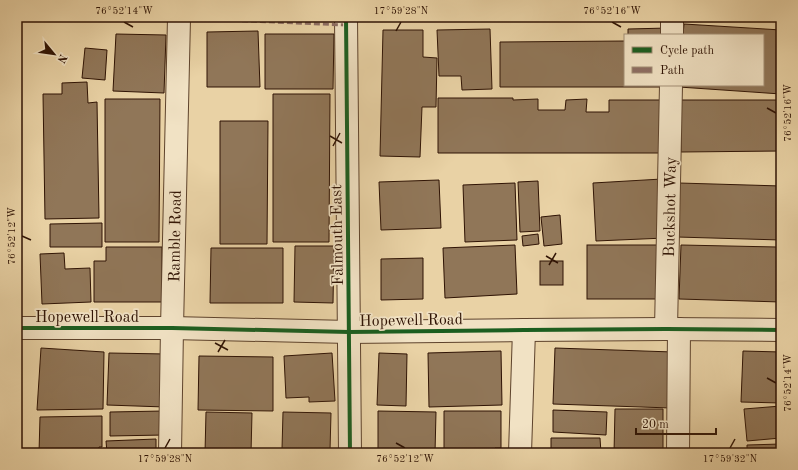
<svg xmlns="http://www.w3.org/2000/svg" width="798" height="470" viewBox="0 0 798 470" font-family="'Old Standard TT',serif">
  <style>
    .building { fill: #907658; stroke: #2f1304 }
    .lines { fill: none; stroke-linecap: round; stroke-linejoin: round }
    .minor-casing { stroke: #5e432c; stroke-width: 24 }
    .minor { stroke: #f1e2c4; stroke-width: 22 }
    .quiet { stroke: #8d6e63; stroke-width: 3; stroke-dasharray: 6 3; stroke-linecap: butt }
    .cycleway-casing { stroke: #f1e2c4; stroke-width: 6 }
    .cycleway { stroke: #1b5e20; stroke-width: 4 }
    .ticks { fill: none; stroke: #2f1304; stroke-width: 1.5 }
    .labels { text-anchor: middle; stroke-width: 3.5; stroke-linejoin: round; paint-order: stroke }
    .street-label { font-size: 16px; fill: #2f1304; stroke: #f1e2c4 }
    .neatline { fill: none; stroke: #2f1304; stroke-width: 1.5 }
    .ticks-label { font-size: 10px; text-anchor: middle; fill: #2f1304 }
  </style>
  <rect width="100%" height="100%" fill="#e9d2a5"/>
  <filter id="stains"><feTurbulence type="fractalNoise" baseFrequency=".005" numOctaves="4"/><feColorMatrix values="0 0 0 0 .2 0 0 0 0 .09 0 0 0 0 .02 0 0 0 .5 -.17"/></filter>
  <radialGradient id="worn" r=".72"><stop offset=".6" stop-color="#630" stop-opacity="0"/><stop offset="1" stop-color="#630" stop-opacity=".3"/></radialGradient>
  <!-- building -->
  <g class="building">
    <polygon points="684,24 781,30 781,94 679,87 679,85 763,85 763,35 683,35"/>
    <polygon points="668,28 668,35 628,35 628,29"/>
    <polygon points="490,29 492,89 462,90 461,76 439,76 437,30"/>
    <polygon points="383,30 423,30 423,57 437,58 436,107 422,107 420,157 380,156"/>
    <polygon points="258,31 260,87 207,87 207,32"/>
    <polygon points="116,34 166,35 164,93 113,91"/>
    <polygon points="265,34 334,34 333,89 265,89"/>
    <polygon points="625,41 625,85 668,85 668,87 500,87 500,42"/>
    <polygon points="85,48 107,50 105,80 82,78"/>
    <polygon points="87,82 88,103 97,102 99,218 45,219 43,94 62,94 62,83"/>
    <polygon points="273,94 330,94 329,242 273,242"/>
    <polygon points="438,98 513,98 513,100 538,99 538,110 565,110 566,100 587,99 586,112 609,112 609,100 661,100 661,153 438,153"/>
    <polygon points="105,99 160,99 159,242 105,242"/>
    <polygon points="681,100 781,100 781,151 681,152"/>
    <polygon points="220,121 268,121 267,244 220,244"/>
    <polygon points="662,179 665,238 596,241 593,183"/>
    <polygon points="439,180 441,228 381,230 379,182"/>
    <polygon points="538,181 540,231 520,232 518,182"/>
    <polygon points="515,183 517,240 465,242 463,185"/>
    <polygon points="679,183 781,186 781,240 677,237"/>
    <polygon points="560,215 562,244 544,246 541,217"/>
    <polygon points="102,223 102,247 50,247 50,224"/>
    <polygon points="538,234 539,244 523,246 522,236"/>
    <polygon points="777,241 781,241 781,302 679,299 681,245 777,247"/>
    <polygon points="515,245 517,294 445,298 443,248"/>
    <rect x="587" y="245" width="75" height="54"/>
    <polygon points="295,246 334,246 333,303 294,302"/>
    <polygon points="106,247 162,247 162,302 94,302 94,261 106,261"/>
    <polygon points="211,248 283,248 283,303 210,303"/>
    <polygon points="64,253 65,269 90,268 91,302 42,304 40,254"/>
    <polygon points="423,258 423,299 381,300 381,259"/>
    <rect x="540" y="261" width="23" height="24"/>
    <polygon points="41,348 104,352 103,409 37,410"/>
    <polygon points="555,348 673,352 671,408 553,404"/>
    <polygon points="501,351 502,405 429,407 428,353"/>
    <polygon points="743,351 781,352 781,403 741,402"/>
    <polygon points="109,353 166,354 165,407 107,405"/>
    <polygon points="332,353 335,401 309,402 309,397 286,398 284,356"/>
    <polygon points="379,353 407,354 406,406 377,405"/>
    <polygon points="199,356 273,357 273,411 198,410"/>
    <polygon points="781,406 781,438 747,441 744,409"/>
    <polygon points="615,409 663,409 663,453 614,453"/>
    <polygon points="553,410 607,412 606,435 553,432"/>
    <polygon points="163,411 164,435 110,436 110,412"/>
    <polygon points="378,411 436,412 435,453 378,453"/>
    <polygon points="444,411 501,411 501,448 495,448 495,453 444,453"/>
    <polygon points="206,412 252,413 251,453 205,453"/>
    <polygon points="283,412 331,413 330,450 282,449"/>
    <polygon points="102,416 102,447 99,447 99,453 39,453 40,417"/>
    <polygon points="551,438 600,438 601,453 551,453"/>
    <polygon points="156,439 156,453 107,453 106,441"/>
    <polygon points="781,444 781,453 747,453 747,445"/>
  </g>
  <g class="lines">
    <defs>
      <g id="minor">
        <polyline points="346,17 350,453"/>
        <polyline points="672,35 672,17"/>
        <polyline points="17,328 172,328 349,332 524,330 666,329 781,330"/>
        <polyline points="666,329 671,85"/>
        <polyline points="170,453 172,328 179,18"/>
        <polyline points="520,453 524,330"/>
        <polyline points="678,453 679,329"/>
      </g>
    </defs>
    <!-- minor casing -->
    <use href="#minor" class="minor-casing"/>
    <!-- minor -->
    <use href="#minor" class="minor"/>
    <!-- quiet -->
    <polyline class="quiet" points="17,18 179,18 346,25"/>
    <defs>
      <g id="cycleway">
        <polyline points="346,17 350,453"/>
        <polyline points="17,328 172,328 349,332 524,330 666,329 781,330"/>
      </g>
    </defs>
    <!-- cycleway casing -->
    <use href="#cycleway" class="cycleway-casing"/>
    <!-- cycleway -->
    <use href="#cycleway" class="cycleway"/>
  </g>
  <!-- ticks -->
  <path class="ticks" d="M 124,22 L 133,27M 612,22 L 621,27M 396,31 L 401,22M 767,108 L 776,113M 330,136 L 342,143M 333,146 L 340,133M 22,236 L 31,240M 546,256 L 558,263M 549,265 L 556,253M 215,343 L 228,350M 218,352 L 225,340M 767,378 L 776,383M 396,443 L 405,448M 165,448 L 170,439M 730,448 L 735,439"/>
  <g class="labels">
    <!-- street labels -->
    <g class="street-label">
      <text transform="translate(669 207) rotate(-89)" y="6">Buckshot Way</text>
      <text transform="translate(336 235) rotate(-91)" y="6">Falmouth East</text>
      <text transform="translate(174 236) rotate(-89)" y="6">Ramble Road</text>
      <text x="87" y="322">Hopewell Road</text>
      <text transform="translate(411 319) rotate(-1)" y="6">Hopewell Road</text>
    </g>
  </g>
  <!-- margin -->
  <rect width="798" height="470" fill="none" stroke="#e9d2a5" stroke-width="44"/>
  <!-- legend -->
  <rect x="624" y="34" width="140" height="52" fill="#f1e2c4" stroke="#a38f77"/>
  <rect x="632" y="47" width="20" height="6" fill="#1b5e20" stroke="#a38f77"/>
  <text x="660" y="54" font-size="12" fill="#2f1304">Cycle path</text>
  <rect x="632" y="67" width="20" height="6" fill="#8d6e63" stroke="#a38f77"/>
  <text x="660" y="74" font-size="12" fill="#2f1304">Path</text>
  <!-- north arrow -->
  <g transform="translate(54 54) rotate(119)" stroke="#f1e2c4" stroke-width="3" paint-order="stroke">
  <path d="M0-3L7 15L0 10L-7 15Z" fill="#2f1304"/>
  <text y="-6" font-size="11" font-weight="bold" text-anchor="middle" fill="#2f1304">N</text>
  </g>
  <!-- scale -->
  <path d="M636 428v6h80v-6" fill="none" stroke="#2f1304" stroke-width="2"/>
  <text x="642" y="428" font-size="12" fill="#2f1304" stroke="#f1e2c4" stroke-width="3" paint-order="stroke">20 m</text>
  <rect x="22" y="22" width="754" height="426" class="neatline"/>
  <g class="ticks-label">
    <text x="124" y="14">76°52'14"W</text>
    <text x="401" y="14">17°59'28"N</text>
    <text x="612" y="14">76°52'16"W</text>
    <text transform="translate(787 113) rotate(-90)" y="4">76°52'16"W</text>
    <text transform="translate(11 236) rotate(-90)" y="4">76°52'12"W</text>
    <text transform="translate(787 383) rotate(-90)" y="4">76°52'14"W</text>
    <text x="165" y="462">17°59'28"N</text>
    <text x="405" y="462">76°52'12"W</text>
    <text x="730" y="462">17°59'32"N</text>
  </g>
  <rect width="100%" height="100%" filter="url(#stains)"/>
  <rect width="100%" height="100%" fill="url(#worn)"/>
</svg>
